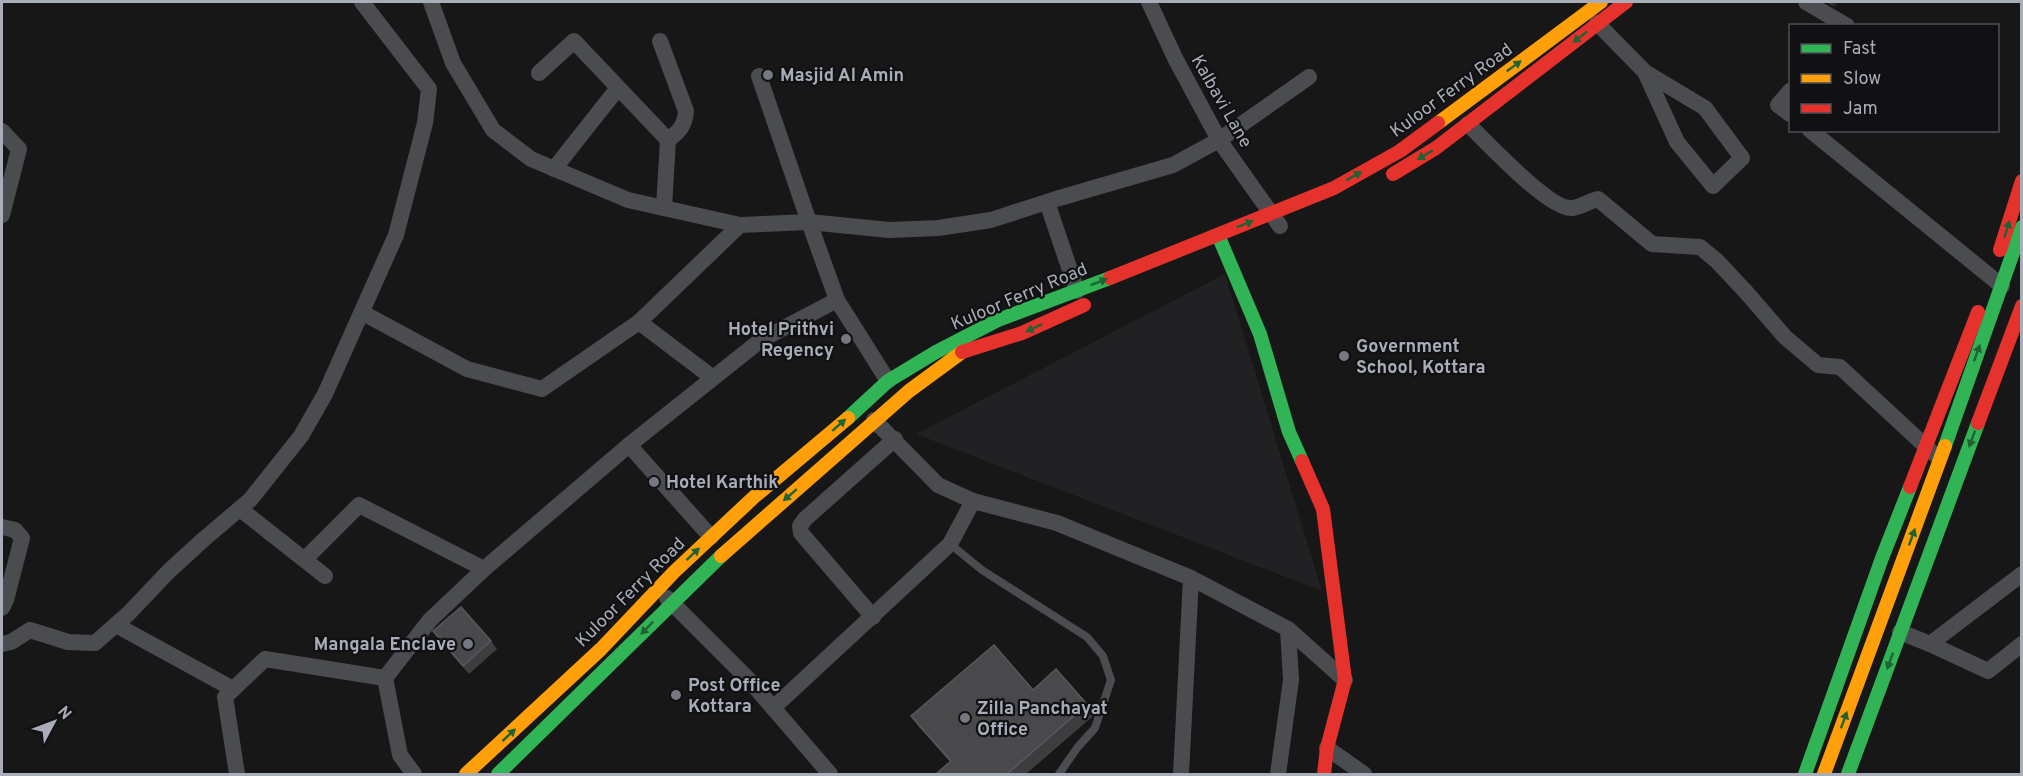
<svg xmlns="http://www.w3.org/2000/svg" width="2023" height="776" viewBox="0 0 2023 776" font-family="Overpass,sans-serif">
  <style>
    .built { fill: #212123 }
    .lines { fill: none; stroke-linecap: round; stroke-linejoin: round }
    .lane { stroke: #4b4c50; stroke-width: 8 }
    .street { stroke: #4b4c50; stroke-width: 16 }
    .fast { stroke: #30b455; stroke-width: 14 }
    .slow { stroke: #ff9f0a; stroke-width: 14 }
    .jam { stroke: #e5322d; stroke-width: 14 }
    .wall { fill: #3d3d3f }
    .shaded-wall { fill: #29292a }
    .building { fill: #49494c; stroke: #58595d; stroke-width: 1.5 }
    .oneway { fill: #206234 }
    .poi-dot { fill: #757880; stroke: #111113; stroke-width: 2 }
    .labels { text-anchor: middle; stroke-width: 4.5; stroke-linejoin: round; paint-order: stroke }
    .poi-label { font-size: 18px; font-weight: bold; fill: #a8adb8; stroke: #111113; text-anchor: start }
    .street-label { font-size: 18px; fill: #a8adb8; stroke: #111113 }
  </style>
  <rect width="100%" height="100%" fill="#171717"/>
  <!-- built -->
  <polygon class="built" points="1225,274 1322,591 916,434"/>
  <g class="lines">
    <!-- lane -->
    <polyline class="lane" points="950,544 982,570 1087,637 1103,656 1111,680 1095,728 1077,748 1059,774"/>
    <!-- street -->
    <g class="street">
      <polyline points="431,2 453,63 493,130 531,159 628,200 740,225"/>
      <polyline points="1149,2 1175,58 1219,140 1280,226"/>
      <polyline points="1806,2 1847,26"/>
      <polyline points="1597,23 1645,72 1705,108 1742,158 1713,186 1677,142 1645,72"/>
      <path d="M 660,41 L 686,111 C 685,125 679,132 668,140 L 664,208"/>
      <polyline points="539,73 574,41 668,140"/>
      <polyline points="759,76 809,222 889,230 938,228 991,220 1056,199 1173,165 1219,140 1309,77"/>
      <polyline points="1790,91 1778,105 1790,114"/>
      <path d="M 1468,124 C 1485,141 1549,209 1571,208 C 1580,208 1589,201 1598,199 L 1652,244 L 1700,247 L 1717,261 L 1746,292 L 1785,337 L 1818,365 L 1840,367 L 1934,454"/>
      <polyline points="1810,130 2002,286"/>
      <polyline points="2,131 19,149 2,215"/>
      <polyline points="554,169 618,88"/>
      <polyline points="1047,202 1077,291"/>
      <polyline points="363,313 467,369 542,389 639,322"/>
      <polyline points="713,378 639,322 740,225 809,222 837,300 888,381"/>
      <polyline points="874,420 938,485 973,501 1057,523 1191,578 1288,629 1345,680"/>
      <polyline points="240,509 325,576"/>
      <polyline points="2,527 15,530 22,538 6,600 2,608"/>
      <polyline points="711,537 629,445 761,340 837,300"/>
      <polyline points="305,559 359,505 484,569 629,445"/>
      <polyline points="667,598 749,680 830,774"/>
      <polyline points="873,617 801,533 800,526 805,519 895,439"/>
      <polyline points="116,625 233,689"/>
      <polyline points="1900,632 1930,644 1988,671 2022,644"/>
      <polyline points="2,644 11,642 30,630 68,642 95,643 128,614 169,571 204,539 250,500 301,436 325,394 396,235 425,123 429,89 362,2"/>
      <polyline points="1930,644 2022,574"/>
      <polyline points="385,678 430,620 484,569"/>
      <polyline points="773,708 950,544 973,501"/>
      <polyline points="1327,748 1364,774"/>
      <polyline points="237,774 225,697 265,659 385,678 400,755 414,774"/>
      <polyline points="1181,774 1191,578"/>
      <polyline points="1278,774 1291,680 1288,629"/>
    </g>
    <!-- fast -->
    <g class="fast">
      <polyline points="1218,235 1260,334 1289,432 1302,461"/>
      <polyline points="848,418 888,381 936,352 998,320 1110,278"/>
      <polyline points="1945,446 2022,227"/>
      <polyline points="498,774 721,556"/>
      <polyline points="1805,774 1882,558 1910,487"/>
      <polyline points="1848,774 1978,423"/>
    </g>
    <!-- slow -->
    <g class="slow">
      <polyline points="1438,123 1601,2"/>
      <polyline points="721,556 909,391 962,352"/>
      <polyline points="466,774 601,649 674,572 754,497 848,418"/>
      <polyline points="1824,774 1945,446"/>
    </g>
    <!-- jam -->
    <g class="jam">
      <polyline points="1393,174 1436,148 1626,2"/>
      <polyline points="2000,250 2022,181"/>
      <polyline points="1110,278 1334,188 1400,151 1438,123"/>
      <polyline points="962,352 1022,333 1084,305"/>
      <polyline points="1978,423 2022,306"/>
      <polyline points="1302,461 1323,509 1345,680 1327,748 1324,774"/>
      <polyline points="1910,487 1978,312"/>
    </g>
  </g>
  <!-- wall -->
  <g class="wall">
    <polygon points="1826,2 1838,2 1834,6"/>
    <polygon points="433,631 491,641 497,649 469,674 439,639"/>
    <polygon points="1033,690 1086,703 1093,714 1092,717 1026,774 936,774 950,762 919,727 911,716"/>
  </g>
  <!-- shaded-wall -->
  <g class="shaded-wall">
    <polygon points="1831,2 1838,2 1834,6"/>
    <polygon points="1086,703 1093,714 1092,717 1084,707"/>
  </g>
  <!-- building -->
  <g class="building">
    <polygon points="461,607 491,641 463,666 433,631"/>
    <polygon points="994,645 1033,690 1056,669 1086,703 1084,707 1007,774 936,774 951,761 911,716"/>
  </g>
  <!-- one-way arrows -->
  <defs><path id="oneway-solid" d="M-6-.8H1V-3.2L6.5 0L1 3.2V.8H-6Z" transform="scale(1.5)"/></defs>
  <g class="oneway">
    <use href="#oneway-solid" transform="translate(1580 37) rotate(142)"/>
    <use href="#oneway-solid" transform="translate(1514 66) rotate(-36)"/>
    <use href="#oneway-solid" transform="translate(1425 155) rotate(149)"/>
    <use href="#oneway-solid" transform="translate(1354 176) rotate(-29)"/>
    <use href="#oneway-solid" transform="translate(1245 224) rotate(-22)"/>
    <use href="#oneway-solid" transform="translate(2007 229) rotate(-73)"/>
    <use href="#oneway-solid" transform="translate(1099 282) rotate(-21)"/>
    <use href="#oneway-solid" transform="translate(1034 328) rotate(155)"/>
    <use href="#oneway-solid" transform="translate(1977 353) rotate(-70)"/>
    <use href="#oneway-solid" transform="translate(839 425) rotate(-41)"/>
    <use href="#oneway-solid" transform="translate(1972 439) rotate(110)"/>
    <use href="#oneway-solid" transform="translate(790 495) rotate(139)"/>
    <use href="#oneway-solid" transform="translate(1912 537) rotate(-70)"/>
    <use href="#oneway-solid" transform="translate(693 554) rotate(-43)"/>
    <use href="#oneway-solid" transform="translate(647 628) rotate(134)"/>
    <use href="#oneway-solid" transform="translate(1890 661) rotate(110)"/>
    <use href="#oneway-solid" transform="translate(1844 720) rotate(-70)"/>
    <use href="#oneway-solid" transform="translate(509 735) rotate(-43)"/>
  </g>
  <!-- markers -->
  <g class="poi-dot">
    <circle cx="768" cy="75" r="6"/>
    <circle cx="846" cy="339" r="6"/>
    <circle cx="1344" cy="356" r="6"/>
    <circle cx="654" cy="482" r="6"/>
    <circle cx="468" cy="644" r="6"/>
    <circle cx="676" cy="695" r="6"/>
    <circle cx="965" cy="718" r="6"/>
  </g>
  <g class="labels">
    <!-- poi labels -->
    <g class="poi-label">
      <text x="780" y="81">Masjid Al Amin</text>
      <text x="834" y="335" text-anchor="end">Hotel Prithvi<tspan x="834" dy="21">Regency</tspan></text>
      <text x="1356" y="352">Government<tspan x="1356" dy="21">School, Kottara</tspan></text>
      <text x="666" y="488">Hotel Karthik</text>
      <text x="456" y="650" text-anchor="end">Mangala Enclave</text>
      <text x="688" y="691">Post Office<tspan x="688" dy="21">Kottara</tspan></text>
      <text x="977" y="714">Zilla Panchayat<tspan x="977" dy="21">Office</tspan></text>
    </g>
    <!-- street labels -->
    <g class="street-label">
      <text transform="translate(1451 90) rotate(-36)" y="6">Kuloor Ferry Road</text>
      <text transform="translate(1222 101) rotate(60)" y="6">Kalbavi Lane</text>
      <text transform="translate(1019 296) rotate(-23)" y="6">Kuloor Ferry Road</text>
      <text transform="translate(630 592) rotate(-45)" y="6">Kuloor Ferry Road</text>
    </g>
  </g>
  <!-- border -->
  <rect width="2023" height="776" fill="none" stroke="#a8adb8" stroke-width="6"/>
  <!-- legend -->
  <rect x="1789" y="24" width="210" height="108" fill="#111113" stroke="#4d4f55" stroke-width="1.5"/>
  <rect x="1801" y="44" width="30" height="9" fill="#30b455" stroke="#4d4f55" stroke-width="1.5"/>
  <text x="1843" y="54" font-size="18" fill="#a8adb8">Fast</text>
  <rect x="1801" y="74" width="30" height="9" fill="#ff9f0a" stroke="#4d4f55" stroke-width="1.5"/>
  <text x="1843" y="84" font-size="18" fill="#a8adb8">Slow</text>
  <rect x="1801" y="104" width="30" height="9" fill="#e5322d" stroke="#4d4f55" stroke-width="1.5"/>
  <text x="1843" y="114" font-size="18" fill="#a8adb8">Jam</text>
  <!-- north arrow -->
  <g transform="translate(54 722) rotate(49)" stroke="#111113" stroke-width="4.5" paint-order="stroke">
  <path d="M0-4.5L10 22L0 15L-10 22Z" fill="#a8adb8"/>
  <text y="-9" font-size="16" font-weight="bold" text-anchor="middle" fill="#a8adb8">N</text>
  </g>
</svg>
